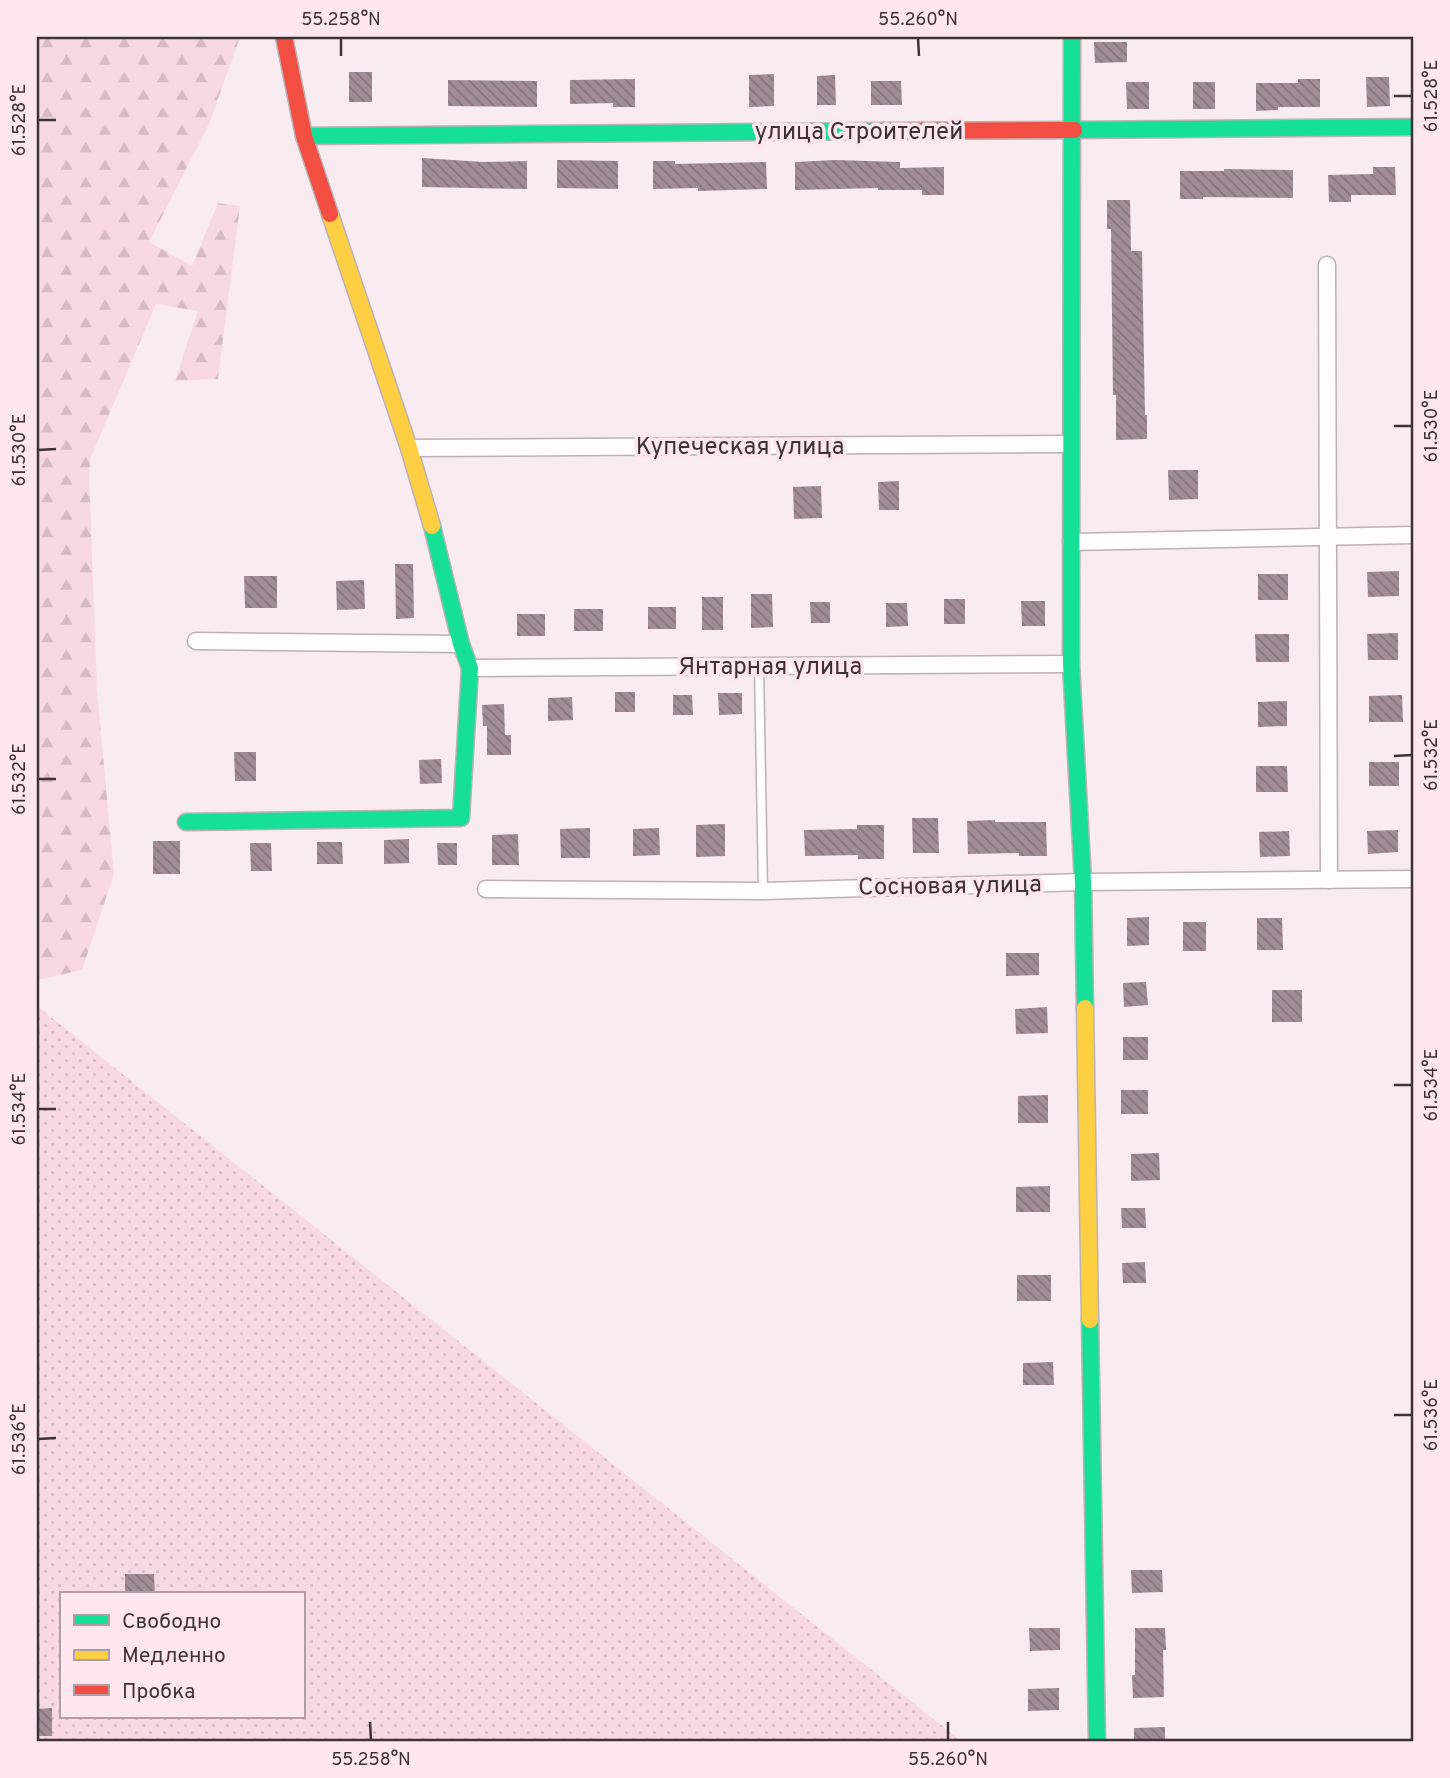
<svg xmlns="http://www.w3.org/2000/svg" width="1450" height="1778" viewBox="0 0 1450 1778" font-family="Overpass,sans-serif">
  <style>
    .grass { fill: url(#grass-dots); fill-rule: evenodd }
    .forest { fill: url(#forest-firs) }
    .building { fill: url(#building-back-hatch) }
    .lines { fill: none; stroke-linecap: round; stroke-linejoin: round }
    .lane-casing { stroke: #bcb1b5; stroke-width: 11 }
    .street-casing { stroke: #bcb1b5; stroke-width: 19 }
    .fast-casing { stroke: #bcb1b5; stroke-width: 19 }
    .slow-casing { stroke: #bcb1b5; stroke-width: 19 }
    .jam-casing { stroke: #bcb1b5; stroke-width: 19 }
    .lane { stroke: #fefcfd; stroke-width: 8 }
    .street { stroke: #fefcfd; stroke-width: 16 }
    .fast { stroke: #16e098; stroke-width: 16 }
    .slow { stroke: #ffcf43; stroke-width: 16 }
    .jam { stroke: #f24e42; stroke-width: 16 }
    .ticks { fill: none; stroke: #3d3236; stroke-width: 2.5 }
    .labels { text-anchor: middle; stroke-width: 7; stroke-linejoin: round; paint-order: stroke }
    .street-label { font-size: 24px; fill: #3d3236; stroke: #fee6ee }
    .neatline { fill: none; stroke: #3d3236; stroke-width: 2.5 }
    .ticks-label { font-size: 18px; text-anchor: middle; fill: #3d3236 }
  </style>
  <defs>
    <pattern id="grass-dots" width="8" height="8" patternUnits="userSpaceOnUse" patternTransform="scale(1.75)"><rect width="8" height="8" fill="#f8d9e3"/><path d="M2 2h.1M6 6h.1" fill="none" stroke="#d6bbc3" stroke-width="1.8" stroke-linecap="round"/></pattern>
    <pattern id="forest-firs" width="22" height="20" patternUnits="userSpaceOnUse" patternTransform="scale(1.75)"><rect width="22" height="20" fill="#f8d9e3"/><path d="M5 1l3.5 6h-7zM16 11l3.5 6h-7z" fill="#d6bbc3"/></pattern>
    <pattern id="building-back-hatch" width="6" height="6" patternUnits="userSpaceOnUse" patternTransform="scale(1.75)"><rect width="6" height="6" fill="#a28d96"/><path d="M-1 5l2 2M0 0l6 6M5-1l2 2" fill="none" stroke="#85747b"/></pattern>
  </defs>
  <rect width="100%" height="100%" fill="#f8ecf0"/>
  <!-- grass -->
  <path class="grass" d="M 37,1006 L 961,1741 L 37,1741 ZM 61,1594 L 303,1594 L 303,1717 L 61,1717 Z"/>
  <!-- forest -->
  <polygon class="forest" points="37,37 240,37 209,124 149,242 192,266 218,203 240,206 218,379 175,381 198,311 156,304 91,457 89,471 97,690 114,874 82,970 37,980"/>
  <!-- building -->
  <g class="building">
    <polygon points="1094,42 1127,42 1127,62 1095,63"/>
    <rect x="349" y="72" width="23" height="30"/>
    <polygon points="774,74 774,106 749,107 749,75"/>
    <polygon points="835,75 836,105 817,105 817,76"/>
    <polygon points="1366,77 1389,77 1390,106 1367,107"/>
    <polygon points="635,79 635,107 613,107 613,103 570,104 570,80"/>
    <polygon points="1298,79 1320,79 1320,107 1278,107 1278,110 1256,111 1256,83 1298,83"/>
    <polygon points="448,80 537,81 537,107 448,106"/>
    <polygon points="871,81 901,81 902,105 871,105"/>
    <polygon points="1126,82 1149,82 1149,109 1127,109"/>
    <rect x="1193" y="82" width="22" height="27"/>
    <polygon points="422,158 483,162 527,161 527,189 422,187"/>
    <polygon points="557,160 618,161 618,189 557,188"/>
    <polygon points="835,160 900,162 900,168 944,167 944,195 922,195 922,190 878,190 878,188 795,190 795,162"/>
    <polygon points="653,161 675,161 675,164 766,162 767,189 698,191 698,188 653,189"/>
    <polygon points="1373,167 1395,167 1396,195 1351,195 1351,202 1329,202 1328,175 1373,174"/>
    <polygon points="1224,169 1293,170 1293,198 1203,197 1203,199 1180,199 1180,171 1224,171"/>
    <polygon points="1107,200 1130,200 1131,251 1142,251 1145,415 1147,415 1147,439 1116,440 1116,395 1113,395 1111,229 1107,229"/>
    <polygon points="1168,470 1198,470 1198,499 1169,500"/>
    <polygon points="899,481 899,510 879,510 878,482"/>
    <polygon points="821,486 822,518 794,519 793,487"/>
    <polygon points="395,564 413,564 414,618 396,619"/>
    <polygon points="1399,571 1399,596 1368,597 1367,572"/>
    <rect x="1258" y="574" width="30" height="26"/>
    <polygon points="244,576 277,576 277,608 245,608"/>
    <polygon points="364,580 365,609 337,610 336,581"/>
    <polygon points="751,594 772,594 773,627 751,628"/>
    <rect x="702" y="597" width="21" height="33"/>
    <rect x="944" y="599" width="21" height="25"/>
    <polygon points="1021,601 1045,601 1045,626 1022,626"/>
    <polygon points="810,602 830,602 830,623 811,623"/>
    <polygon points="886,603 907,603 908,626 886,627"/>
    <rect x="648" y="607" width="28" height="22"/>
    <rect x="574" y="609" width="29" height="22"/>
    <rect x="517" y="614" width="28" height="22"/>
    <polygon points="1398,633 1398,660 1368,660 1367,634"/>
    <polygon points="1255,634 1289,634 1289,662 1256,662"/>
    <rect x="615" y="692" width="20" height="20"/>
    <polygon points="718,693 742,693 742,714 719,715"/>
    <polygon points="673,695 692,695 693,715 673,715"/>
    <polygon points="1402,695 1403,722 1369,722 1369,696"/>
    <polygon points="572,697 573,720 548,721 548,698"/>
    <polygon points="1287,701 1287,726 1258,727 1258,702"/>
    <polygon points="504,704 505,735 511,735 511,755 487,755 487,726 483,726 482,705"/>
    <polygon points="234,752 256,752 256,781 235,781"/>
    <polygon points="441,759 442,783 420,784 419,760"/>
    <rect x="1369" y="762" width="30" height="24"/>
    <polygon points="1256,766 1287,766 1288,792 1256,792"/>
    <polygon points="912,818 938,818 939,853 913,853"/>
    <polygon points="995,820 995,822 1046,822 1047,856 1019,856 1019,853 968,854 967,821"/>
    <polygon points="725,824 725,856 696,857 696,825"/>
    <polygon points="857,825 884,825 884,859 858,859 858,855 805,856 804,830 857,829"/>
    <polygon points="590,828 590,858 561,858 560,829"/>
    <polygon points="659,828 660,855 633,856 633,829"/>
    <polygon points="1398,830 1398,852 1368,854 1367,831"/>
    <polygon points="1289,831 1290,856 1260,857 1259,832"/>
    <polygon points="518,834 519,865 492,865 492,835"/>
    <polygon points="409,839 409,863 384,864 384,840"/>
    <rect x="153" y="841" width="27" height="33"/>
    <polygon points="317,842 342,842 343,864 317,864"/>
    <polygon points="250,843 271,843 272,871 251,871"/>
    <polygon points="437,843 457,843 457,865 438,865"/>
    <polygon points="1149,917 1149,945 1127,946 1127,918"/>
    <polygon points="1257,918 1282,918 1283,950 1257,950"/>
    <rect x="1183" y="922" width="23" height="29"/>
    <polygon points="1006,953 1039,953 1039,975 1006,976"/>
    <polygon points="1146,982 1148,1005 1124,1007 1123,983"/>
    <rect x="1272" y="990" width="30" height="32"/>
    <polygon points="1047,1007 1048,1033 1016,1034 1015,1009"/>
    <rect x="1123" y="1037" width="25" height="23"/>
    <rect x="1121" y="1090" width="27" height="24"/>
    <polygon points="1048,1095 1048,1123 1018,1123 1018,1096"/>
    <polygon points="1159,1153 1160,1180 1131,1181 1131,1154"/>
    <polygon points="1050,1186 1050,1212 1016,1212 1016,1187"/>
    <polygon points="1121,1208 1145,1208 1146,1228 1122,1228"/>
    <polygon points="1145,1262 1146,1283 1123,1283 1122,1263"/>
    <rect x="1017" y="1275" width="34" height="26"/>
    <polygon points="1053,1362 1054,1385 1023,1385 1023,1363"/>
    <polygon points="1131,1570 1162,1570 1163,1592 1132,1593"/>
    <polygon points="125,1574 154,1574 155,1594 125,1594"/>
    <polygon points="1029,1628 1060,1628 1060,1650 1030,1651"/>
    <polygon points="1135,1628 1165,1628 1166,1650 1163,1650 1164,1697 1133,1698 1132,1675 1135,1675"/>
    <polygon points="1059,1688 1059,1710 1028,1711 1028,1689"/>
    <polygon points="52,1708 52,1736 37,1736 37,1709"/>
    <polygon points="1165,1727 1165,1741 1134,1741 1134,1728"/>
  </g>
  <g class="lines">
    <defs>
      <polyline id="lane" points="759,666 763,891"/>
      <g id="street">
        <polyline points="1327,265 1329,880"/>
        <polyline points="409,448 1070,444"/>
        <polyline points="1071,542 1413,535"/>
        <polyline points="196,641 461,644"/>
        <polyline points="470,668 1071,664"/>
        <polyline points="486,889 763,891 1083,882 1413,879"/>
      </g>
      <g id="fast">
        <polyline points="1072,37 1071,664 1083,882 1085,1008"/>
        <polyline points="1074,130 1413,127"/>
        <polyline points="304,136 882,131"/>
        <polyline points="186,822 461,818 470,668 461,644 432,526"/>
        <polyline points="1090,1320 1097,1741"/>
      </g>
      <g id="slow">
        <polyline points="330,214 409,448 432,526"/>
        <polyline points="1085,1008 1090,1320"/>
      </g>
      <g id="jam">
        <polyline points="284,37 304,136 330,214"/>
        <polyline points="882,131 1074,130"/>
      </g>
    </defs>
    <!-- lane casing -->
    <use href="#lane" class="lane-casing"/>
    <!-- street casing -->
    <use href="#street" class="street-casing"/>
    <!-- fast casing -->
    <use href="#fast" class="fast-casing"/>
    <!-- slow casing -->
    <use href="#slow" class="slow-casing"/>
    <!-- jam casing -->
    <use href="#jam" class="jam-casing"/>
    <!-- lane -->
    <use href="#lane" class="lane"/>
    <!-- street -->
    <use href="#street" class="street"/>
    <!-- fast -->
    <use href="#fast" class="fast"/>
    <!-- slow -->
    <use href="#slow" class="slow"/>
    <!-- jam -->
    <use href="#jam" class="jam"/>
  </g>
  <!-- ticks -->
  <path class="ticks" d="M 341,38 L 341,56M 918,38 L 919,56M 1394,96 L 1412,96M 38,120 L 56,120M 1394,426 L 1412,426M 38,450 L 56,449M 1394,756 L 1412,755M 38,779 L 56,779M 1394,1085 L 1412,1085M 38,1109 L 56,1109M 1394,1415 L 1412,1415M 38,1439 L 56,1438M 370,1722 L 371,1740M 948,1722 L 948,1740"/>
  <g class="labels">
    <!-- street labels -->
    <g class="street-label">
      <text x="859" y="139">улица Строителей</text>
      <text x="740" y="454">Купеческая улица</text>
      <text x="770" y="674">Янтарная улица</text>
      <text transform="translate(950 885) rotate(-1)" y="8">Сосновая улица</text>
    </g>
  </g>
  <!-- border -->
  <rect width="1450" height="1778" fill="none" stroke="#fee6ee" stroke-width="77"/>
  <!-- legend -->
  <rect x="60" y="1592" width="245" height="126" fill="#fee6ee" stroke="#b19ea4" stroke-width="2"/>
  <rect x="74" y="1615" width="35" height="10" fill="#16e098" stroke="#b19ea4" stroke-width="2"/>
  <text x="122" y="1628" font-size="21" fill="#3d3236">Свободно</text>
  <rect x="74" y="1650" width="35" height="10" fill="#ffcf43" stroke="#b19ea4" stroke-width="2"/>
  <text x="122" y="1662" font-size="21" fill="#3d3236">Медленно</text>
  <rect x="74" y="1685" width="35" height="10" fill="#f24e42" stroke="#b19ea4" stroke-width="2"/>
  <text x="122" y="1698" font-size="21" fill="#3d3236">Пробка</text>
  <rect x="38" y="38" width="1374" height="1702" class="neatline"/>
  <g class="ticks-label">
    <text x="341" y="25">55.258°N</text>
    <text x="918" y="25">55.260°N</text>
    <text transform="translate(1431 96) rotate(-90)" y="6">61.528°E</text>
    <text transform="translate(19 120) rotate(-90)" y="6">61.528°E</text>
    <text transform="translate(1431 426) rotate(-90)" y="6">61.530°E</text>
    <text transform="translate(19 450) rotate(-90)" y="6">61.530°E</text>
    <text transform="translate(1431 755) rotate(-90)" y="6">61.532°E</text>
    <text transform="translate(19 779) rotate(-90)" y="6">61.532°E</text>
    <text transform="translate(1431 1085) rotate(-90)" y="6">61.534°E</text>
    <text transform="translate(19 1109) rotate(-90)" y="6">61.534°E</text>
    <text transform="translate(1431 1415) rotate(-90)" y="6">61.536°E</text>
    <text transform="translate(19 1439) rotate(-90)" y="6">61.536°E</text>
    <text x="371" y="1765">55.258°N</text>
    <text x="948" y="1765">55.260°N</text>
  </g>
</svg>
